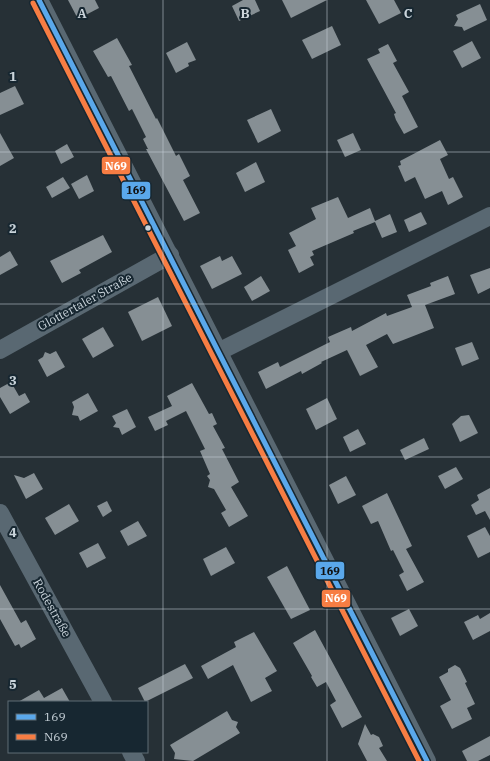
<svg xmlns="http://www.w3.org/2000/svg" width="490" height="761" viewBox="0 0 490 761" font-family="'IBM Plex Serif',serif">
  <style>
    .building { fill: #868f94 }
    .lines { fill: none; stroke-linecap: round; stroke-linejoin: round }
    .minor { stroke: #596872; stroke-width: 18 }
    .bus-1-casing { stroke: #172731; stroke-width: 8 }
    .bus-2-casing { stroke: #172731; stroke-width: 8 }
    .bus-1 { stroke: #5aa8eb; stroke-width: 5 }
    .bus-2 { stroke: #f77d43; stroke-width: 5 }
    .grid { fill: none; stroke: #cad4db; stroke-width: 1; stroke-opacity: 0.55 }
    .bus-dot { fill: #cad4db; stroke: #172731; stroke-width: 1.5 }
    .labels { text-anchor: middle; stroke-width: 4; stroke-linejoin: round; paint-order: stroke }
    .street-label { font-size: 12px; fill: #cad4db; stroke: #172731 }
    .grid-label { font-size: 13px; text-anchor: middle; font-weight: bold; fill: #cad4db; stroke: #172731; stroke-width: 4; stroke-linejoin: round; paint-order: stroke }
    .line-badge { stroke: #172731; stroke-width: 1.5 }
    .badge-label { font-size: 11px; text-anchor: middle; font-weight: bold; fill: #fff }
    .pale-badge-label { font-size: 11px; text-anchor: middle; font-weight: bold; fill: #111 }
  </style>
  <rect width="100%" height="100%" fill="#263036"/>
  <!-- building -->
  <g class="building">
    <polygon points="68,0 95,0 99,8 78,19"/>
    <polygon points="243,0 255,0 260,11 239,21 232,6"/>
    <polygon points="282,0 327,0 291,18"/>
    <polygon points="366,0 394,0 401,13 379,24"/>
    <polygon points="480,4 487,20 464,31 462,27 454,26 458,19 456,15"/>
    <polygon points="332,26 341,45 312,59 302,40"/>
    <polygon points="117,38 132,65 129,66 156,119 157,118 176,156 179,154 190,176 183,180 200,213 184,221 146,149 148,149 143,139 146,137 132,109 129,111 111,76 108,77 93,51"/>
    <polygon points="472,41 481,58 462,68 453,51"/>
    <polygon points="187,42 196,60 188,63 189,66 176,73 166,53"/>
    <polygon points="388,44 397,61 393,63 409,92 402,96 418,127 404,134 396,120 394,114 396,113 367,59 380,53 378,49"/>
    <polygon points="15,86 24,104 0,115 0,93"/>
    <polygon points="271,109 281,131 258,143 247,120"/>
    <polygon points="0,133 14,158 0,166"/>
    <polygon points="353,133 361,150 345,157 337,140"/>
    <polygon points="440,140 448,155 440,159 449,179 453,177 463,197 448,205 442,191 425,199 415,177 405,182 398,166 401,165 400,161"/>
    <polygon points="67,144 74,157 61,164 55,151"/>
    <polygon points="256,162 265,182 245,192 236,173"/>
    <polygon points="87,175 94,191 79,199 71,184"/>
    <polygon points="63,177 70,188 52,198 46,187"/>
    <polygon points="338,197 348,218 370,208 375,221 390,214 397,232 382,238 375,222 353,231 354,233 312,251 314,255 310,257 314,265 299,273 288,250 296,246 289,233 316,219 311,208"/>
    <polygon points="421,212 427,224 409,232 404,220"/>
    <polygon points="103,235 112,252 79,270 81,273 62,283 50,261"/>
    <polygon points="10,251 18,265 0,275 0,257"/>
    <polygon points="220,256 222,261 232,256 242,274 212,289 200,266"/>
    <polygon points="490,268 490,288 478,294 470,275"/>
    <polygon points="261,276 270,291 252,301 244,287"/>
    <polygon points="448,276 455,294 425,305 434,328 393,344 387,334 366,345 378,367 360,376 347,350 321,362 322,363 302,374 301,371 266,389 258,372 278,362 280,367 330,342 328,337 351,327 352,331 386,313 387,316 412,307 407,295 431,286 430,283"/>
    <polygon points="158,297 172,326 142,341 128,312"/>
    <polygon points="103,327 114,346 93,358 82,339"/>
    <polygon points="472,342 479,359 462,366 455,348"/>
    <polygon points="56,351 65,367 47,377 38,360 43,357 45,352 50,354"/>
    <polygon points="11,382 19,396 25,393 30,402 10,414 0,397 0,388"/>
    <polygon points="192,383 209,414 212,413 217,424 213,426 225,448 222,449 239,482 231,487 248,516 229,527 221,513 226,510 214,489 208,487 210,480 207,476 210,474 200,451 205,449 186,411 166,421 168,425 155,431 148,417 172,406 167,396"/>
    <polygon points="88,393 98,411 80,421 78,416 72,415 74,407 72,402"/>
    <polygon points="327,398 337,419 316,430 306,409"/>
    <polygon points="127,409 136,427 122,435 119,428 113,427 116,423 112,416"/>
    <polygon points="469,415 478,433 460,442 452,424 461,416"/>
    <polygon points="358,429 366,444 350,452 343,437"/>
    <polygon points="424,438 429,449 405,460 400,450"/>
    <polygon points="456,467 463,479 445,489 438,476"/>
    <polygon points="34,473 43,489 26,499 14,475 24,478"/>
    <polygon points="346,476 356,495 338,504 329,485"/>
    <polygon points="490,488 490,520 485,511 476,515 471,505 479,500 477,495"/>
    <polygon points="387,493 412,546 406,549 424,582 407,591 399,575 404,572 393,550 391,551 378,521 371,524 362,506"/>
    <polygon points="107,501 112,511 103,517 97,506"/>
    <polygon points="69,504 79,521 55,535 45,518"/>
    <polygon points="138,521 147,536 128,546 120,531"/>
    <polygon points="485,527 490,536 490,552 478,558 467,536"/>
    <polygon points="98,543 106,558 87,568 79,553"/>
    <polygon points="226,547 235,563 211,576 203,559"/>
    <polygon points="287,566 310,610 291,619 267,577"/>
    <polygon points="0,585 21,623 26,620 36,639 21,648 19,644 15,646 0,619"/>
    <polygon points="409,609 418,626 400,636 391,618"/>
    <polygon points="490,613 490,631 473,640 464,622 478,615 480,619"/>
    <polygon points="315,630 362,717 342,728 330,705 336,701 326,682 317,687 311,677 312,676 293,643"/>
    <polygon points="254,632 277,671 265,678 272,691 251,702 233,665 208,679 201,666 236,647 234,642"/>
    <polygon points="185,664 193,678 145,702 138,688"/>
    <polygon points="455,665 460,668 467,682 465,683 475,704 467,708 472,719 452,729 440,706 451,700 439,677 448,672 448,669"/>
    <polygon points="62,688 70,702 18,702 39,690 44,698"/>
    <polygon points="227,711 232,720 238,722 236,727 240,733 193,761 174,759 175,753 170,745"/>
    <polygon points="365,724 371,735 373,734 379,737 383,746 379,748 387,761 367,761 358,744"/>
    <polygon points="490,736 490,755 478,761 467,761 462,751"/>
  </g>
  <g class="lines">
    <!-- minor -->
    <g class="minor">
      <path d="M 39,0 C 169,253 298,507 427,761"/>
      <polyline points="0,350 170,255"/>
      <polyline points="220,351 490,216"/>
      <polyline points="0,513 103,702"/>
      <polyline points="131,752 136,761"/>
    </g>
    <defs>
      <polyline id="bus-1" points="39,0 427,761"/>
      <polyline id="bus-2" points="33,3 419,761"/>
    </defs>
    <!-- bus-1 casing -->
    <use href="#bus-1" class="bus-1-casing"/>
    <!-- bus-2 casing -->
    <use href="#bus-2" class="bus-2-casing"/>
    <!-- bus-1 -->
    <use href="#bus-1" class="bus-1"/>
    <!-- bus-2 -->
    <use href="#bus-2" class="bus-2"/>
  </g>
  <!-- grid -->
  <path class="grid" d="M 163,0 L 163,761M 327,0 L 327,761M 0,152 L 490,152M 0,304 L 490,304M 0,457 L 490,457M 0,609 L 490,609"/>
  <!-- markers -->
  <circle class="bus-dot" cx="148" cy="228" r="3.5"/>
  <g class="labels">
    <!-- street labels -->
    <g class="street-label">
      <text transform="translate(85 302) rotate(-29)" y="4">Glottertaler Straße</text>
      <text transform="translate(52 608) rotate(61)" y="4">Rodestraße</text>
    </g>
  </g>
  <g class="grid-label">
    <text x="82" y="18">A</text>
    <text x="245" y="18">B</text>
    <text x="408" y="18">C</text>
    <text x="13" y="81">1</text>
    <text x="13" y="233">2</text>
    <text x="13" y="385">3</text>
    <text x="13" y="537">4</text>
    <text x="13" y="689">5</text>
  </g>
  <g class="line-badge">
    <rect x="101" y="156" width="30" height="19" rx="4" fill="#f77d43"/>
    <rect x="121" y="181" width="30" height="19" rx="4" fill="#5aa8eb"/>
    <rect x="315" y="561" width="30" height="19" rx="4" fill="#5aa8eb"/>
    <rect x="321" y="589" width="30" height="19" rx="4" fill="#f77d43"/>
  </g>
  <g class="badge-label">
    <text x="116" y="170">N69</text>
    <text x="336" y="602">N69</text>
  </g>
  <g class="pale-badge-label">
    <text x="136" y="194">169</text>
    <text x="330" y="575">169</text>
  </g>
  <!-- legend -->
  <rect x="8" y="701" width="140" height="52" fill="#172731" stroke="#5f6c75"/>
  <rect x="16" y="714" width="20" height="6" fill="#5aa8eb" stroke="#5f6c75"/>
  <text x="44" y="721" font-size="12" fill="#cad4db">169</text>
  <rect x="16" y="734" width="20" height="6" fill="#f77d43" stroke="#5f6c75"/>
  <text x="44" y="741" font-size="12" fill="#cad4db">N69</text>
</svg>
